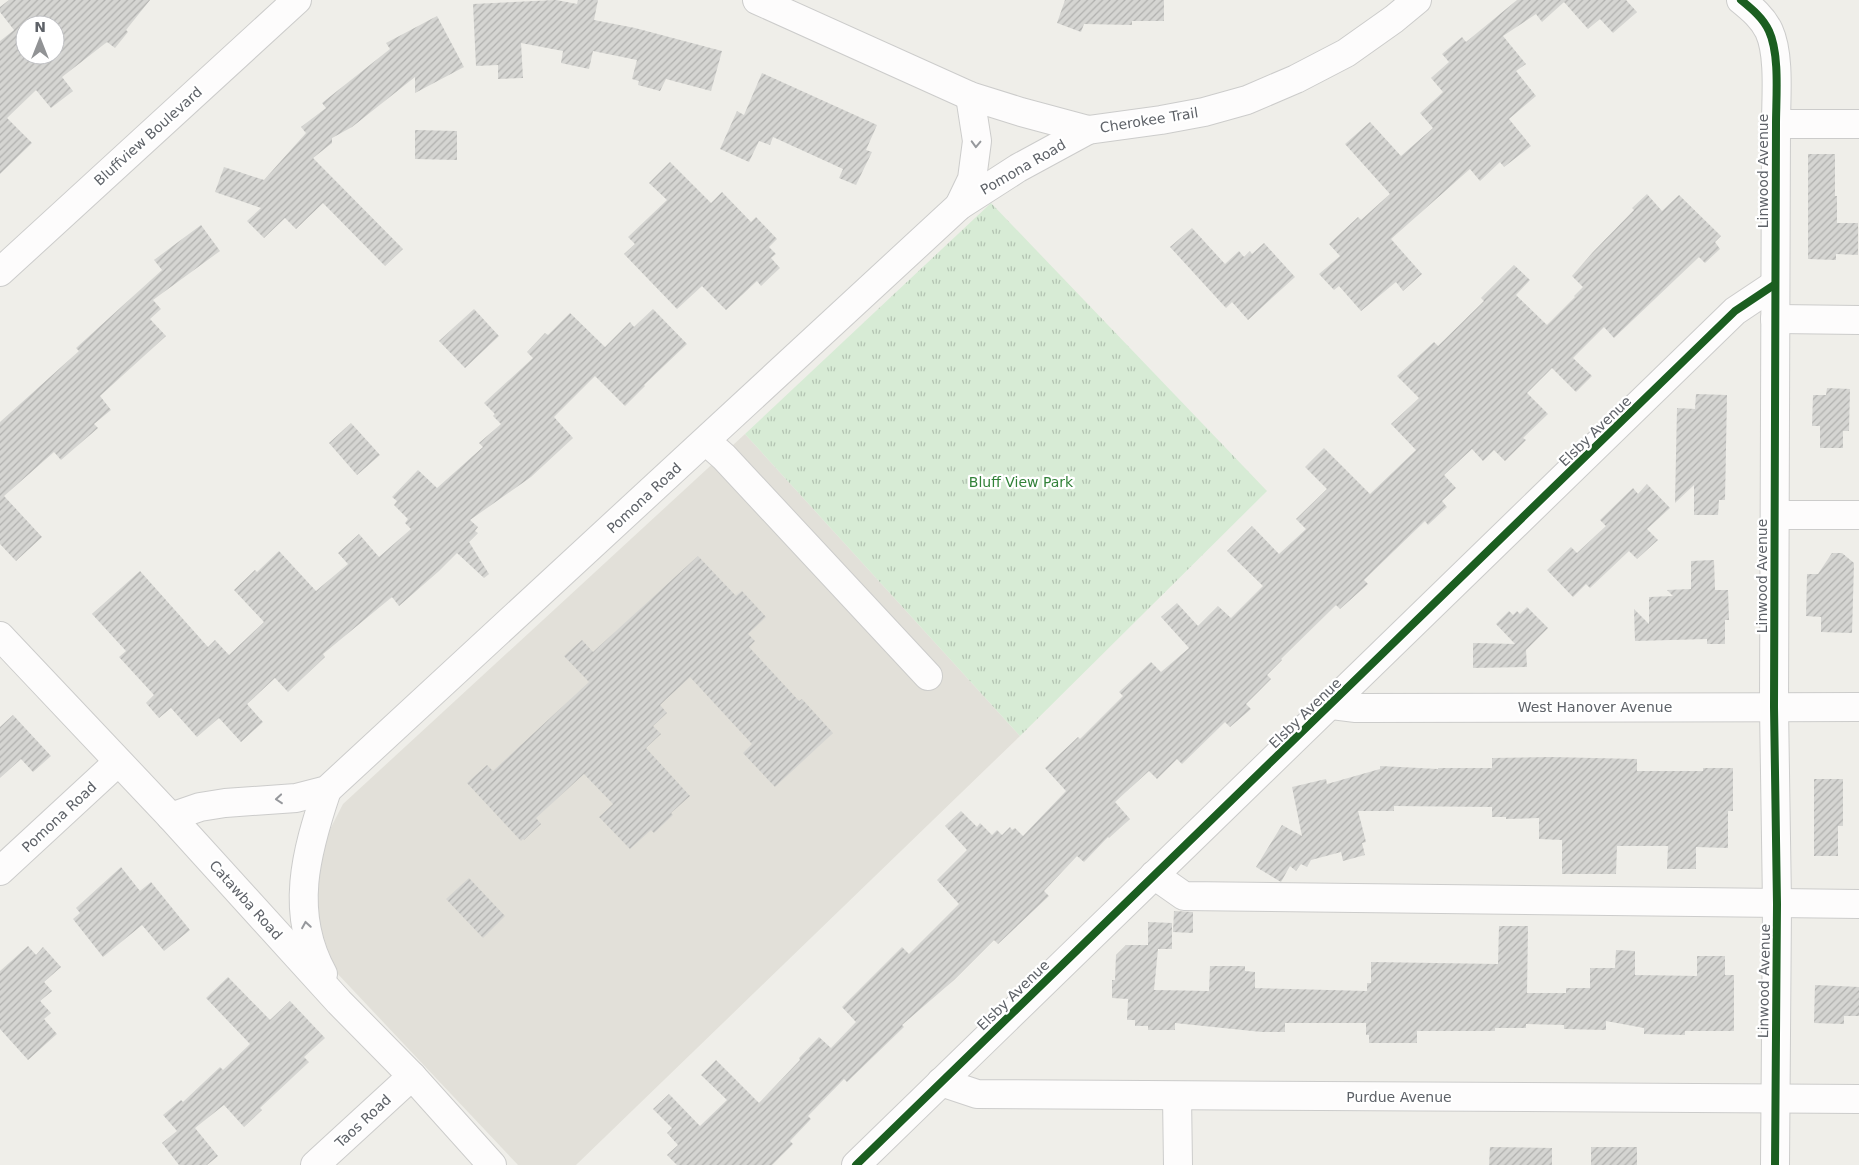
<svg xmlns="http://www.w3.org/2000/svg" width="1859" height="1165" viewBox="0 0 1859 1165" font-family="'DejaVu Sans',sans-serif">
  <style>
    .education { fill: #e2e0d9 }
    .grass { fill: url(#grass-tufts) }
    .building { fill: url(#building-hatch); fill-rule: evenodd }
    .lines { fill: none; stroke-linecap: round; stroke-linejoin: round }
    .minor-casing { stroke: #cccccb; stroke-width: 30 }
    .minor { stroke: #fdfcfc; stroke-width: 28 }
    .cycleway-casing { stroke: #fff; stroke-width: 11 }
    .cycleway { stroke: #1b5e20; stroke-width: 8 }
    .oneway { stroke: #96989c }
    .labels { text-anchor: middle; stroke-width: 4.5; stroke-linejoin: round; paint-order: stroke }
    .street-label { font-size: 14px; fill: #5e6268; stroke: #fff }
    .park-label { font-size: 14px; fill: #328239; stroke: #fff }
  </style>
  <defs>
    <pattern id="grass-tufts" width="24" height="20" patternUnits="userSpaceOnUse" patternTransform="scale(1.25)"><rect width="24" height="20" fill="#d7ebd5"/><path d="M3 7l-1-3M5 7V3M7 7l1-3M15 17l-1-3M17 17v-4M19 17l1-3" fill="none" stroke="#b2c2b1"/></pattern>
    <pattern id="building-hatch" width="6" height="6" patternUnits="userSpaceOnUse" patternTransform="scale(1.25)"><rect width="6" height="6" fill="#d5d5d2"/><path d="M-1 1l2-2M0 6l6-6M5 7l2-2" fill="none" stroke="#b0b0ae"/></pattern>
  </defs>
  <rect width="100%" height="100%" fill="#efeee9"/>
  <!-- education -->
  <polygon class="education" points="745,434 1020,736 576,1165 518,1165 335,971 318,929 316,887 322,845 343,804"/>
  <!-- grass -->
  <polygon class="grass" points="991,203 1267,491 1020,736 745,434"/>
  <!-- building -->
  <g class="building">
    <path d="M 9,0 L 150,0 L 126,30 L 128,32 L 115,48 L 107,42 L 62,77 L 73,91 L 51,108 L 36,90 L 7,118 L 32,143 L 0,174 L 0,41 L 14,30 L 0,12 L 0,7 ZM 25,25 L 55,25 L 55,55 L 25,55 Z"/>
    <polygon points="556,0 577,4 578,0 598,0 594,20 635,28 722,51 711,91 666,79 660,91 638,85 639,81 632,79 637,60 593,51 589,69 561,63 563,51 521,43 523,78 498,79 498,65 476,66 473,4"/>
    <polygon points="1065,0 1164,0 1164,21 1132,21 1132,25 1084,24 1081,32 1057,23"/>
    <polygon points="1517,0 1626,0 1637,12 1613,33 1600,19 1588,29 1564,2 1542,22 1536,14 1503,36 1526,64 1516,71 1536,96 1509,119 1531,146 1504,167 1500,162 1480,181 1470,169 1391,239 1422,274 1403,291 1396,282 1361,311 1339,286 1334,290 1319,274 1340,256 1329,244 1358,217 1361,220 1390,194 1345,144 1370,122 1401,156 1433,128 1420,113 1443,92 1431,78 1449,62 1442,54 1462,37 1466,42"/>
    <polygon points="437,16 464,67 415,93 415,77 352,127 332,138 332,143 313,158 403,249 385,266 323,203 296,229 285,218 264,238 247,221 261,208 215,192 224,167 264,180 306,133 301,127 326,108 322,103 390,49 386,43"/>
    <polygon points="762,73 877,125 866,150 872,152 856,185 839,178 843,169 773,137 770,145 759,141 749,162 720,149 737,111 744,115"/>
    <polygon points="415,130 457,131 457,160 415,159"/>
    <polygon points="1808,154 1835,154 1835,196 1837,196 1837,223 1858,223 1858,255 1836,254 1836,260 1808,259"/>
    <polygon points="670,162 711,203 722,192 751,222 756,217 777,239 769,247 776,254 771,258 780,268 761,286 757,281 726,310 702,286 677,309 624,254 635,244 628,237 667,200 649,183"/>
    <polygon points="1647,194 1662,211 1679,195 1721,236 1715,242 1720,249 1705,263 1699,257 1614,338 1604,327 1573,358 1592,376 1576,392 1552,368 1527,393 1548,414 1523,438 1526,440 1505,461 1494,450 1483,461 1472,449 1444,475 1456,488 1442,501 1447,507 1428,525 1425,521 1364,580 1368,584 1340,609 1336,605 1281,659 1282,660 1267,675 1271,679 1246,704 1251,709 1230,727 1225,722 1182,764 1177,759 1157,779 1149,771 1115,802 1130,819 1109,838 1108,837 1084,862 1077,856 1044,891 1049,896 998,944 994,940 954,980 902,1025 904,1027 847,1082 844,1079 808,1116 811,1119 790,1141 793,1144 772,1165 677,1165 667,1155 678,1145 667,1133 672,1128 653,1109 669,1094 700,1126 727,1100 701,1075 716,1060 759,1103 800,1060 799,1058 819,1037 831,1048 856,1022 842,1007 902,947 909,954 959,904 937,880 967,850 945,826 961,811 977,827 980,823 992,835 997,830 1002,835 1010,827 1012,830 1015,828 1023,836 1066,791 1045,768 1078,737 1080,739 1123,696 1119,692 1151,662 1161,672 1189,648 1161,617 1177,603 1198,626 1218,606 1231,618 1263,586 1227,551 1252,526 1279,554 1306,529 1296,519 1327,489 1305,467 1324,448 1370,494 1416,450 1391,424 1419,398 1397,376 1434,342 1438,346 1484,301 1481,298 1514,265 1530,280 1516,295 1547,325 1575,297 1574,296 1583,287 1572,276 1593,252 1634,210 1632,208"/>
    <polygon points="201,225 220,251 153,300 161,309 150,319 166,336 100,396 111,410 94,424 98,428 61,460 54,452 4,496 42,537 16,561 0,544 0,422 79,351 76,348 162,270 154,260"/>
    <polygon points="1192,228 1225,264 1239,251 1244,257 1250,251 1252,254 1264,243 1295,277 1248,320 1232,302 1226,308 1170,247"/>
    <polygon points="474,309 499,336 465,368 439,341"/>
    <polygon points="653,309 687,344 644,385 645,386 625,406 595,376 554,417 573,438 531,477 470,520 478,527 475,531 478,533 469,542 489,574 484,578 457,553 439,571 399,606 392,597 323,654 325,657 288,692 275,678 247,704 263,722 241,742 219,718 197,737 171,708 159,718 146,703 154,695 119,657 126,651 92,614 140,571 208,647 215,640 229,655 264,622 234,590 255,570 257,572 279,551 316,591 348,564 338,553 359,534 379,557 411,529 405,523 408,519 394,505 397,501 392,497 418,470 437,488 483,447 479,443 501,424 493,416 495,414 484,403 533,358 527,352 545,333 548,335 570,313 605,347 630,322 634,327"/>
    <polygon points="1827,388 1850,389 1849,431 1843,431 1843,448 1820,448 1820,426 1812,426 1813,395 1826,395"/>
    <polygon points="1696,394 1727,395 1725,500 1719,500 1718,515 1694,515 1694,485 1675,503 1677,408 1695,409"/>
    <polygon points="351,423 380,455 357,475 329,443"/>
    <polygon points="1647,484 1670,508 1647,529 1658,540 1637,559 1629,551 1590,588 1586,584 1573,597 1547,570 1571,547 1577,553 1606,526 1600,520 1633,488 1638,494"/>
    <polygon points="1832,553 1842,553 1854,563 1852,633 1821,632 1821,617 1806,616 1807,574 1818,574"/>
    <polygon points="698,556 736,596 742,591 766,617 748,634 755,641 749,647 799,701 802,699 833,733 775,787 743,753 752,744 690,677 660,705 667,713 653,726 661,734 646,748 690,796 671,813 673,815 654,833 651,830 630,849 599,817 613,804 584,774 536,818 541,824 524,840 523,839 521,841 467,783 487,765 493,771 589,682 564,656 582,640 593,652"/>
    <polygon points="1714,560 1715,590 1728,590 1729,620 1725,620 1725,644 1707,644 1707,639 1635,641 1634,609 1649,624 1649,597 1673,596 1667,590 1691,589 1691,561"/>
    <polygon points="1527,607 1548,628 1526,650 1527,667 1473,668 1473,643 1515,644 1496,624 1509,611 1513,615 1517,611 1520,614"/>
    <polygon points="13,715 51,756 33,772 21,759 0,778 0,727"/>
    <polygon points="1550,757 1637,759 1637,771 1703,771 1703,768 1733,768 1733,811 1728,811 1728,848 1696,847 1696,869 1667,869 1668,846 1617,846 1616,874 1562,874 1562,840 1539,839 1539,818 1506,819 1506,817 1492,817 1492,807 1394,806 1394,811 1358,811 1366,842 1362,843 1365,855 1343,861 1341,852 1311,860 1307,867 1301,864 1296,871 1290,866 1281,882 1256,867 1282,825 1302,836 1292,787 1326,779 1327,784 1380,769 1380,766 1438,769 1438,768 1492,768 1492,758"/>
    <polygon points="1814,779 1843,779 1843,826 1838,826 1838,856 1814,856"/>
    <polygon points="121,867 140,891 151,882 190,930 164,951 142,925 103,957 73,919 80,913 76,908"/>
    <polygon points="469,878 505,916 483,938 446,899"/>
    <polygon points="1174,911 1193,912 1193,933 1173,932"/>
    <polygon points="1148,922 1172,923 1172,949 1158,949 1154,990 1209,991 1210,966 1245,966 1245,971 1255,972 1255,988 1367,991 1367,983 1371,983 1371,962 1498,964 1499,926 1528,926 1527,993 1566,993 1566,988 1590,988 1590,968 1615,968 1616,950 1635,951 1635,975 1697,976 1697,956 1725,956 1725,975 1734,975 1734,1031 1685,1031 1685,1035 1644,1034 1644,1028 1606,1021 1606,1030 1564,1029 1564,1025 1526,1024 1526,1028 1495,1028 1495,1031 1417,1031 1417,1043 1369,1043 1369,1035 1366,1035 1366,1023 1285,1023 1285,1032 1262,1032 1175,1023 1175,1030 1148,1030 1148,1026 1135,1026 1135,1020 1127,1020 1128,999 1112,998 1112,980 1115,980 1116,955 1126,945 1148,945"/>
    <polygon points="28,946 36,955 43,947 61,967 44,982 52,991 40,1001 51,1013 44,1019 57,1034 28,1060 0,1029 0,971"/>
    <polygon points="228,977 270,1020 290,1001 325,1038 304,1057 309,1062 260,1108 262,1110 244,1127 224,1105 195,1128 218,1156 207,1165 179,1165 162,1143 177,1131 163,1115 181,1100 183,1102 220,1067 223,1070 250,1044 206,998"/>
    <polygon points="1815,985 1859,987 1859,1016 1844,1016 1844,1024 1814,1023"/>
    <polygon points="1490,1147 1552,1148 1552,1165 1489,1165"/>
    <rect x="1591" y="1147" width="46" height="18"/>
  </g>
  <g class="lines">
    <defs>
      <g id="minor">
        <polyline points="757,0 970,96 1021,112 1088,130 1161,120 1204,112 1247,100 1296,79 1346,53 1394,19 1417,0"/>
        <path d="M 1741,0 C 1752,9 1763,18 1769,31 C 1780,55 1776,98 1776,124 L 1774,707 L 1777,904 L 1775,1165"/>
        <polyline points="1776,124 1859,124"/>
        <polyline points="959,206 972,179 977,141 970,96"/>
        <polyline points="0,272 297,0"/>
        <polyline points="1775,319 1859,320"/>
        <polyline points="706,441 724,457 928,676"/>
        <polyline points="1775,515 1859,515"/>
        <polyline points="0,636 171,817 339,1002 412,1076 492,1165"/>
        <polyline points="1332,705 1356,708 1859,707"/>
        <polyline points="171,817 200,807 225,803 296,798 327,790 959,206 1018,168 1088,130"/>
        <polyline points="0,871 118,762"/>
        <polyline points="1154,875 1184,896 1859,904"/>
        <path d="M 323,974 C 289,913 306,852 327,790"/>
        <polyline points="941,1082 977,1094 1859,1099"/>
        <polyline points="1177,1096 1178,1165"/>
        <polyline points="315,1165 412,1076"/>
        <polyline points="856,1165 1735,311 1774,285"/>
      </g>
    </defs>
    <!-- minor casing -->
    <use href="#minor" class="minor-casing"/>
    <!-- minor -->
    <use href="#minor" class="minor"/>
    <defs>
      <g id="cycleway">
        <path d="M 1741,0 C 1752,9 1763,18 1769,31 C 1780,55 1776,98 1776,124 L 1774,707 L 1777,904 L 1775,1165"/>
        <polyline points="856,1165 1735,311 1774,285"/>
      </g>
    </defs>
    <!-- cycleway casing -->
    <use href="#cycleway" class="cycleway-casing"/>
    <!-- cycleway -->
    <use href="#cycleway" class="cycleway"/>
  </g>
  <!-- one-way arrows -->
  <defs><path id="oneway-chevron" d="M-2-3.5L2.5 0L-2 3.5" fill="none" stroke-width="1.6" stroke-linecap="round" stroke-linejoin="round" transform="scale(1.25)"/></defs>
  <g class="oneway">
    <use href="#oneway-chevron" transform="translate(976 144) rotate(92)"/>
    <use href="#oneway-chevron" transform="translate(279 799) rotate(175)"/>
    <use href="#oneway-chevron" transform="translate(306 925) rotate(-99)"/>
  </g>
  <g class="labels">
    <!-- street labels -->
    <g class="street-label">
      <text transform="translate(1149 120) rotate(-9)" y="5">Cherokee Trail</text>
      <text transform="translate(148 136) rotate(-42)" y="5">Bluffview Boulevard</text>
      <text transform="translate(1023 167) rotate(-30)" y="5">Pomona Road</text>
      <text transform="translate(1763 171) rotate(-90)" y="5">Linwood Avenue</text>
      <text transform="translate(1595 431) rotate(-44)" y="5">Elsby Avenue</text>
      <text transform="translate(644 498) rotate(-43)" y="5">Pomona Road</text>
      <text transform="translate(1762 576) rotate(-90)" y="5">Linwood Avenue</text>
      <text x="1595" y="712">West Hanover Avenue</text>
      <text transform="translate(1305 713) rotate(-44)" y="5">Elsby Avenue</text>
      <text transform="translate(59 817) rotate(-43)" y="5">Pomona Road</text>
      <text transform="translate(246 900) rotate(48)" y="5">Catawba Road</text>
      <text transform="translate(1764 981) rotate(-89)" y="5">Linwood Avenue</text>
      <text transform="translate(1013 995) rotate(-44)" y="5">Elsby Avenue</text>
      <text x="1399" y="1102">Purdue Avenue</text>
      <text transform="translate(363 1121) rotate(-43)" y="5">Taos Road</text>
    </g>
    <!-- park labels -->
    <g class="park-label">
      <text x="1021" y="487">Bluff View Park</text>
    </g>
  </g>
  <!-- north arrow -->
  <g transform="translate(40 40)"><circle r="24" fill="#ffffff" stroke="#bfc0c3"/>
  <path d="M0-4L9 19L0 12L-9 19Z" fill="#919395"/>
  <text y="-8" font-size="14" font-weight="bold" text-anchor="middle" fill="#5e6268">N</text>
  </g>
</svg>
